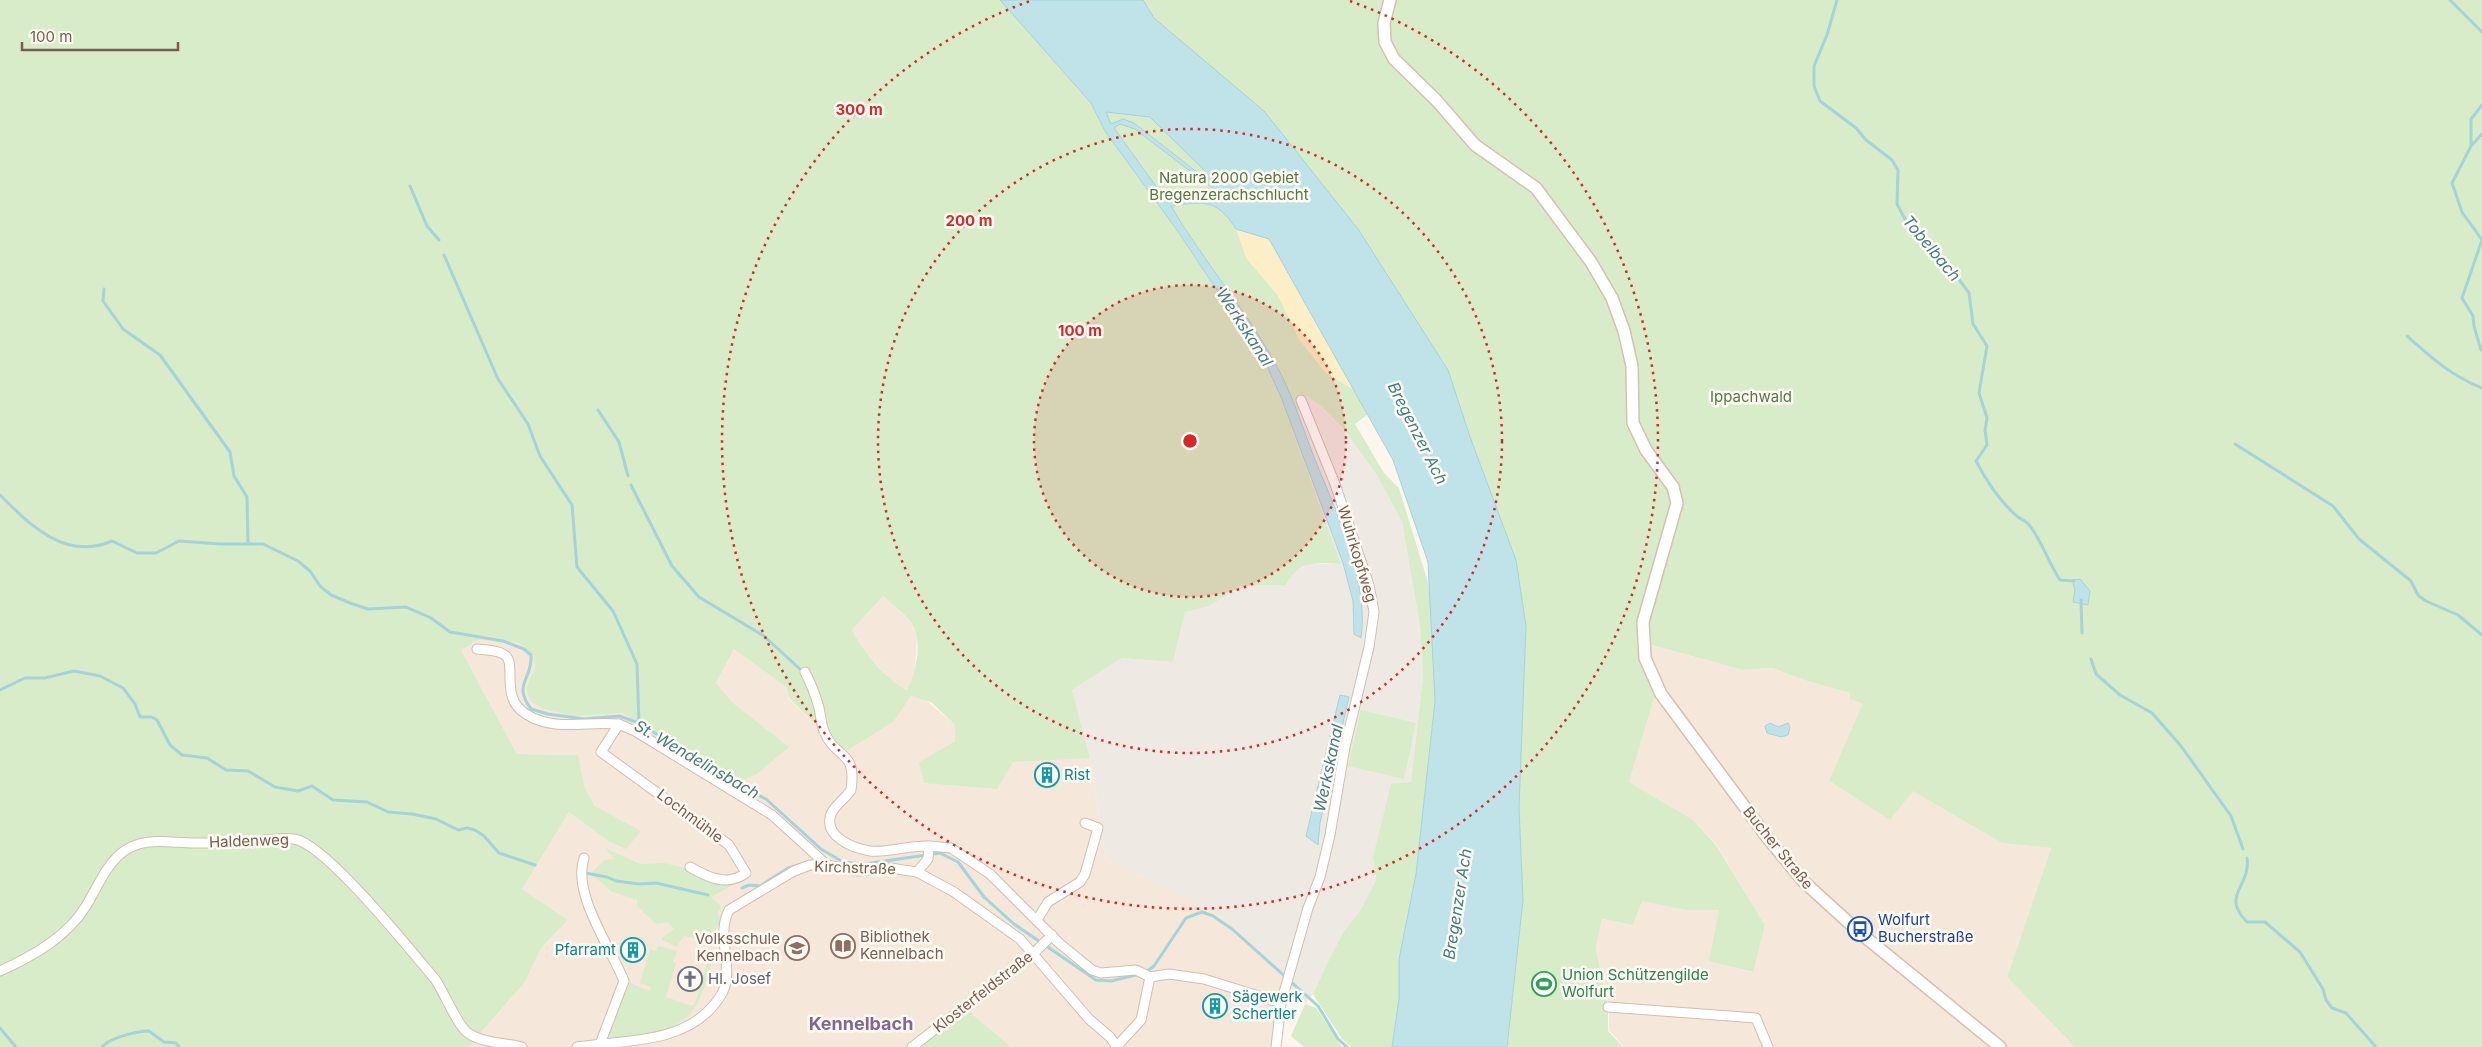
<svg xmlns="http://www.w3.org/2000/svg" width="2482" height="1047" viewBox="0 0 2482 1047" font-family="Inter,sans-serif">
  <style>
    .residential { fill: #f5e8da }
    .industrial { fill: #efe9e4 }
    .green { fill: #d8ecc9; fill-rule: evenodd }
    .sand { fill: #fcefc7 }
    .water { fill: #bfe3e8; stroke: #a5d3da; fill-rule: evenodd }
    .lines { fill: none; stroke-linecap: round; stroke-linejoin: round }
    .stream { stroke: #a5d3da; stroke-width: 3 }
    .street-casing { stroke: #d1beb0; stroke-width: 11 }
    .secondary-casing { stroke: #d6c0b0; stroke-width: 14 }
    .street { stroke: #fff; stroke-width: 9 }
    .secondary { stroke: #fff; stroke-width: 11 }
    .ring { fill: none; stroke: #d62828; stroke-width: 2.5; stroke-dasharray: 2.5 5 }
    .labels { text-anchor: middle; stroke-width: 5; stroke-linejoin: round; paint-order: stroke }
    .park-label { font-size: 15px; fill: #537a41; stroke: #fffaf3 }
    .street-label { font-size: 15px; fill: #7a5c4d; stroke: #fffaf3 }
    .culture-label { font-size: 15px; fill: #0d838f; stroke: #fffaf3; text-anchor: start }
    .transit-label { font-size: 15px; fill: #164399; stroke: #fffaf3; text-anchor: start }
    .education-label { font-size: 15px; fill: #785e54; stroke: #fffaf3; text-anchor: start }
    .leisure-label { font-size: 15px; fill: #27864d; stroke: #fffaf3; text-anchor: start }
    .worship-label { font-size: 15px; fill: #5b616d; stroke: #fffaf3; text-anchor: start }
    .water-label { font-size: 16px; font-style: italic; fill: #437c86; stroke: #fffaf3 }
    .quarter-label { font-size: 18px; font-weight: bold; fill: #846695; stroke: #fffaf3 }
    .centre { fill: #d62828; stroke: #fffaf3; stroke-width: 2.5 }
    .ring-label { font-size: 15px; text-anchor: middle; font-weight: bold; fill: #d62828; stroke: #fffaf3; stroke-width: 5; stroke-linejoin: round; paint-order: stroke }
  </style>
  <rect width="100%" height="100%" fill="#fdf6ec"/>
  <!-- residential -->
  <g class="residential">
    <polygon points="883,596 910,621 917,636 914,690 955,725 955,741 919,762 1090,758 1106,859 1229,921 1290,988 1280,1047 469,1047 525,982 541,948 568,920 522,889 569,812 608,841 640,831 595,806 585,788 578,755 517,754 461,650 485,636 519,643 535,656 535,667 526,688 574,716 622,713 680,746 789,747 732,702 716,683 734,649 786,687 789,699 835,744 847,750 893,722 907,690 892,682 868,656 852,630"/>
    <polygon points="1639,642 1743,670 1772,668 1807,681 1850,693 1864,703 1830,782 1890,819 1912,790 2002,843 2051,848 2007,977 2075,1047 1624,1047 1609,1030 1609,1007 1596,948 1602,919 1633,925 1642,900 1686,910 1719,910 1710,961 1752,972 1765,925 1716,844 1694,821 1629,782 1656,692"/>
  </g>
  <!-- industrial -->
  <polygon class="industrial" points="1305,395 1321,406 1344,429 1378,477 1402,522 1420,626 1423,677 1411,782 1373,857 1376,880 1360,911 1344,931 1313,994 1305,1004 1299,995 1283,982 1229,921 1106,859 1090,758 1072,690 1122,658 1173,662 1185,611 1210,606 1240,586 1286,585 1292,573 1309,564 1341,564 1292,428"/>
  <!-- green -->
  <g class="green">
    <path d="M 0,0 L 2482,0 L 2482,1047 L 2075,1047 L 2007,977 L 2051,848 L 2002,843 L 1913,791 L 1890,820 L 1829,781 L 1863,703 L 1850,699 L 1850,693 L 1807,681 L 1772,668 L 1743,670 L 1640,642 L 1639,653 L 1656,692 L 1629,782 L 1693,820 L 1716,845 L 1765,925 L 1753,972 L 1709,961 L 1719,910 L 1686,910 L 1642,901 L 1633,925 L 1602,919 L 1596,948 L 1608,1007 L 1608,1031 L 1623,1047 L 1507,1047 L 1523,900 L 1519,808 L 1524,667 L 1513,552 L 1470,437 L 1448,370 L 1441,358 L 1355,424 L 1384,473 L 1399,488 L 1429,586 L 1433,630 L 1435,701 L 1416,874 L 1399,959 L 1399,999 L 1392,1047 L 1351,1047 L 1342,1039 L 1313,994 L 1333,952 L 1344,931 L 1360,911 L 1376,880 L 1373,857 L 1391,784 L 1411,782 L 1423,677 L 1420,626 L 1402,522 L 1378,477 L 1344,429 L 1321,406 L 1305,395 L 1292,428 L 1341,564 C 1315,563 1299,560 1286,585 L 1240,586 L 1210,606 L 1185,612 L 1173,662 L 1122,658 L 1072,690 L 1090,758 L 1013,762 L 997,789 L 924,783 L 919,762 L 955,741 L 955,725 L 931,702 L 911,696 L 893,722 L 848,750 L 835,744 L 789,698 L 786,687 L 734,649 L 716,683 L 732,702 L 789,747 L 757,774 L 739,782 L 622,713 L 574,716 L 543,709 L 530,701 L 526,688 L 535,667 L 534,656 L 519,643 L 485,636 L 461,650 L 517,754 L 578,755 L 585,788 L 595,806 L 641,831 L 626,849 L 608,841 L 569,812 L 522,889 L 568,920 L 541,948 L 525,982 L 479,1035 C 455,1021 457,1006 442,985 C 424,960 324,843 302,837 C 288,832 271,835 257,838 L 261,843 C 276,841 293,838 306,846 C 328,858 345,880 361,898 C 387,926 414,954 436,985 C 450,1005 455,1025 476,1039 L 469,1047 L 0,1047 ZM 883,596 C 891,604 901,611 909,620 C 924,638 917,671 907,690 C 881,676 866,654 852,630 Z"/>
    <polygon points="1361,710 1416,723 1404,779 1348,766"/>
    <path d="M 605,848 L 640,864 L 664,863 L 686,868 L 720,882 L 739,882 L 711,897 L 721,906 L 718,913 L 721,924 L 716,928 L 716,943 L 684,936 L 676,947 L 661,939 L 674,929 L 668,922 L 656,924 L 637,906 L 637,900 L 610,891 C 605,883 597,881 591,873 L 604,860 L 614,859 Z"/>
    <path d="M 658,946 L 677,951 L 673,962 L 676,963 L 666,997 L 692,1006 L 695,1003 L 708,961 L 712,962 C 704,987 700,1014 674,1025 L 675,1029 L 635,1038 L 615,1040 L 608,1034 L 624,987 L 630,983 L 650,991 L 651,987 L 640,983 L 650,949 L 656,951 Z"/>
    <polygon points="1305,1004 1316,1008 1342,1047 1304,1047 1291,1036"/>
    <polygon points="967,1010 1011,1047 919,1047"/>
  </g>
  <!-- sand -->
  <polygon class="sand" points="1236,229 1269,239 1354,390 1326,373 1300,341 1278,296 1246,258"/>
  <!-- water -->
  <g class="water">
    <path d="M 1000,0 L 1143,0 L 1154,18 L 1264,111 L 1358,229 L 1448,370 L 1470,437 L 1516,560 L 1526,626 L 1519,808 L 1523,900 L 1507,1047 L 1392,1047 L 1399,999 L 1399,959 L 1416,874 L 1435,701 L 1428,562 L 1393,460 L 1269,239 L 1236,229 C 1217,199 1204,201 1171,206 C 1202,259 1244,307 1274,361 C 1290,389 1301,422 1312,452 C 1333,505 1370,581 1361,638 L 1354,634 L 1353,601 L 1343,563 L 1281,397 L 1266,364 L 1179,233 L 1105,131 L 1091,103 ZM 1106,112 L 1150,117 L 1205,171 L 1207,180 L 1134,123 L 1123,119 L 1111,124 ZM 1120,124 L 1135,129 L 1216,191 L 1212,195 L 1208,194 L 1197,199 L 1168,203 L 1114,128 Z"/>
    <polygon points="2080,579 2090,591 2088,605 2073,602 2075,589 2072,580"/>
    <polygon points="1340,695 1349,697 1320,823 1318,845 1306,836"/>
    <polygon points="1770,723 1778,727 1788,723 1790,727 1788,735 1781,737 1767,733 1765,726"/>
  </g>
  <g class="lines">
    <!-- stream -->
    <g class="stream">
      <path d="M 1837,0 L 1827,35 L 1814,66 L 1814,86 L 1820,101 L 1856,128 L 1866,140 L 1892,160 L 1898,170 L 1897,204 L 1906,221 L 1919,238 L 1941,255 L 1969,293 L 1973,324 L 1987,346 L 1979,393 L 1987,418 L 1985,430 L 1987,445 L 1976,461 C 1986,480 2001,503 2018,517 C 2022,520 2027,521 2030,526 C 2043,543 2048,562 2060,580 L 2074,581"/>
      <polyline points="2450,0 2482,32"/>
      <polyline points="2471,146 2482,134"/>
      <polyline points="410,186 427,226 439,240"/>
      <polyline points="444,255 498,379 528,424 540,456 572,505 577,567 613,611 637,664 639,723"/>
      <polyline points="104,289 103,301 123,329 160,355 230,452 234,476 247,497 248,543"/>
      <path d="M 2407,336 C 2432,358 2450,375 2482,388"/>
      <polyline points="2481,350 2474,326 2473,316 2462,298 2482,240 2462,212 2452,183 2471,146 2471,119 2482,105"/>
      <polyline points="598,410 619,442 628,476"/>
      <polyline points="2235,444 2333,506 2359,539 2411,581 2418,595 2426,601 2458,615 2482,635"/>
      <polyline points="631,485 672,566 699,597 764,636 801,670"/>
      <path d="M 0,495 C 31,526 66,561 112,541 L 137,553 L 156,553 L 179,541 L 220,544 L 263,544 L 298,561 L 310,571 L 320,586 L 331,595 L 350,603 L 368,609 L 406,607 L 431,618 L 450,632 L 503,641 L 524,649 L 531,655 C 533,680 512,683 531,709 L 548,714 L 584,719 L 619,716 L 639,723 L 732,782 L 766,799 L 821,849 L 843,862 L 864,864 L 940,853 L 958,862 L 984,897 L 1014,924 L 1096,980 L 1111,981 L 1140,974"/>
      <polyline points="2081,600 2082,633"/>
      <polyline points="2091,659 2096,674 2120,695 2152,713 2181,746 2231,816 2243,849"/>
      <polyline points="0,690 25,678 45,678 74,671 100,676 123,688 135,704 140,717 152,717 157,720 170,745 182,755 207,758 226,770 248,771 275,787 298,791 312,786 333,800 367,802 388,812 412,814 436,819 458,830 467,828 475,830 484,836 499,853 535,865"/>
      <path d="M 2247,858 C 2251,887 2220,895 2247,922 L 2265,922 L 2300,952 L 2323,989 L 2326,1000 L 2332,1008 L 2346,1013 L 2376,1047"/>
      <polyline points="585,873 607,877 616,881 639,884 656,883 708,895"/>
      <polyline points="742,888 749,885 760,886 788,868 816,860"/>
      <polyline points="1146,972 1154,966 1186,918 1202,912 1213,916 1232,929 1318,1006 1338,1039 1347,1047"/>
      <polyline points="0,1028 16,1047"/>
      <path d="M 102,1047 C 109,1038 137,1031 149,1031 L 164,1042 L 176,1043 L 179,1047"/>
    </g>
    <defs>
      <g id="street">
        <path d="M 477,649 C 485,650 496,650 503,654 C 519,661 498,697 526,714 C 554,732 586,721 617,724 C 623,725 629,729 635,731 L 772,815 L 827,865"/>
        <path d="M 805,672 C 811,684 816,696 819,708 C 821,716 821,724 824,731 C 836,761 857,748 851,790 C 846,798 835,805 831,814 C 823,836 852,848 870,851 C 889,853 909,845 929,846"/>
        <path d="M 619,724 L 601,752 L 729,845 L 746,873 C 727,887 707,877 690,867"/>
        <path d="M 584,858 C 572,894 610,946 624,981 L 600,1044"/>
        <polyline points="917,872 928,859 929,846 951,848 990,874 1059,943 1092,970 1101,973 1136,970 1150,977 1169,974 1204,979 1281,1003"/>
        <polyline points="1037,920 1048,902 1080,882 1085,874 1098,828 1085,823"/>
        <path d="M 0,971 C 33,956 67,937 86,906 C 97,888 104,869 119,855 C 143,834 170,844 199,843 C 217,843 234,843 252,842 C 265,840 280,837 294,839 C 325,843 411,951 435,979 C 444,992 457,1025 468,1033 C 482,1043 506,1043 522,1047"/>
        <polyline points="1608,1007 1756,1018 1768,1047"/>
        <polyline points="1117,1046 1141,1020 1150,977"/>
        <path d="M 577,1047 C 623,1040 681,1044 713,1006 C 719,999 725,991 726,982 C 730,958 717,933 729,910 L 794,871 L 810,865 L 827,865 L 859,871 L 890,868 L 917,872 L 954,892 L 1020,939 L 1089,1019 L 1110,1037 L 1117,1047"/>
        <polyline points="912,1047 1034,953 1052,935"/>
        <polyline points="1276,1047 1281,1003 1308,908 1320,877 1330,835 1345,747 1369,647 1374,612 1369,585 1335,484 1301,400"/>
      </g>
      <polyline id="secondary" points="1390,0 1384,23 1385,42 1394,59 1437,101 1475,145 1536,188 1591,262 1612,298 1624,331 1632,366 1633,423 1646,450 1673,487 1677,503 1643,622 1645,658 1661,694 1767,837 1803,881 1859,932 2000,1047"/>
    </defs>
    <!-- street casing -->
    <use href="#street" class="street-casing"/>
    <!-- secondary casing -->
    <use href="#secondary" class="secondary-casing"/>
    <!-- street -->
    <use href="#street" class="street"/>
    <!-- secondary -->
    <use href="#secondary" class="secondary"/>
  </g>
  <!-- distance rings -->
  <circle cx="1190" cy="441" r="156" fill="#d62828" fill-opacity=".12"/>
  <g class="ring">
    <circle cx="1190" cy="441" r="156"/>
    <circle cx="1190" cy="441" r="312"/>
    <path d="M1350 1A468 468 0 1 1 1030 1"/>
  </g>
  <!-- icons -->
  <defs>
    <symbol id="building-ring" viewBox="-11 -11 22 22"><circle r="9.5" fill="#fffaf3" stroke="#0f9aa8" stroke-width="1.5"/><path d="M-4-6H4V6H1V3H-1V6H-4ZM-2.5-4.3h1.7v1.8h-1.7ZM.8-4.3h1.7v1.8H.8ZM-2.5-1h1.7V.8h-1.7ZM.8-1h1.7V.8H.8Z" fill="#0f9aa8"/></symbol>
    <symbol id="bus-ring" viewBox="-11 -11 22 22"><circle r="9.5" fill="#fffaf3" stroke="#1a4fb4" stroke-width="1.5"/><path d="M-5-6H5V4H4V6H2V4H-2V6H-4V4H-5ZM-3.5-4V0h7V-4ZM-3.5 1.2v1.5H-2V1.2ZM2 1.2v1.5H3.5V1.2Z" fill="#1a4fb4"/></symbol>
    <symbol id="library-ring" viewBox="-11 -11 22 22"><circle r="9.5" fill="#fffaf3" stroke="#8d6e63" stroke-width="1.5"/><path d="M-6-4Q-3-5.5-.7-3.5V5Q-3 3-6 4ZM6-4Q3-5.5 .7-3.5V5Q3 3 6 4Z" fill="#8d6e63"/></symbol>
    <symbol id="school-ring" viewBox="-11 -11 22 22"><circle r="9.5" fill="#fffaf3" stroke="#8d6e63" stroke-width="1.5"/><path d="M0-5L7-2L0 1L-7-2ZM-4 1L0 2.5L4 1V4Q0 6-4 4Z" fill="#8d6e63"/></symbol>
    <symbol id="church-ring" viewBox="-11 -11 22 22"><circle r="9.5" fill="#fffaf3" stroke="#6b7280" stroke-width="1.5"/><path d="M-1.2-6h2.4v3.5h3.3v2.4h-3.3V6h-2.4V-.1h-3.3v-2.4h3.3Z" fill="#6b7280"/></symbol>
    <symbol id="stadium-ring" viewBox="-11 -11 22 22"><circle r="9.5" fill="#fffaf3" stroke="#2e9e5b" stroke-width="1.5"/><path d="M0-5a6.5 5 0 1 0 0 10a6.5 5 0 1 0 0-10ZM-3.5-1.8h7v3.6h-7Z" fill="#2e9e5b"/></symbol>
  </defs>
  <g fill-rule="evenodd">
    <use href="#building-ring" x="1033" y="761" width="28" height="28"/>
    <use href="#bus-ring" x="1846" y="915" width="28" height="28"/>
    <use href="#library-ring" x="829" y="932" width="28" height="28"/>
    <use href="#school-ring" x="783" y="934" width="28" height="28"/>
    <use href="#building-ring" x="619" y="936" width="28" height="28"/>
    <use href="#church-ring" x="676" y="965" width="28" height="28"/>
    <use href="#stadium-ring" x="1530" y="970" width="28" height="28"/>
    <use href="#building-ring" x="1201" y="992" width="28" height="28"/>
  </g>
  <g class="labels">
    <!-- park labels -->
    <g class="park-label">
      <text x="1229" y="183">Natura 2000 Gebiet<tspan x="1229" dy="17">Bregenzerachschlucht</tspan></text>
      <text x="1751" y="402">Ippachwald</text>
    </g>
    <!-- street labels -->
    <g class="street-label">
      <text transform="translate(1357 554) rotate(73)" y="5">Wuhrkopfweg</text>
      <text transform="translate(690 816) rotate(37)" y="5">Lochmühle</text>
      <text transform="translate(249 841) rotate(-2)" y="5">Haldenweg</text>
      <text transform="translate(1778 848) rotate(51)" y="5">Bucher Straße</text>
      <text transform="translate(855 868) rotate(2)" y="5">Kirchstraße</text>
      <text transform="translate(983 992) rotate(-38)" y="5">Klosterfeldstraße</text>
    </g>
    <!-- culture labels -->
    <g class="culture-label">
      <text x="1064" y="780">Rist</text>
      <text x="616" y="955" text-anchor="end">Pfarramt</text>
      <text x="1232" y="1002">Sägewerk<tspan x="1232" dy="17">Schertler</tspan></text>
    </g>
    <!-- transit labels -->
    <g class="transit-label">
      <text x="1878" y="925">Wolfurt<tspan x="1878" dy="17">Bucherstraße</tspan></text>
    </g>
    <!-- education labels -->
    <g class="education-label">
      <text x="860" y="942">Bibliothek<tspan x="860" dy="17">Kennelbach</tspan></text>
      <text x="780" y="944" text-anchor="end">Volksschule<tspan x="780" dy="17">Kennelbach</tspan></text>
    </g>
    <!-- leisure labels -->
    <g class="leisure-label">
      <text x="1562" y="980">Union Schützengilde<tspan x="1562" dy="17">Wolfurt</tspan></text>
    </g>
    <!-- worship labels -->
    <g class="worship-label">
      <text x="708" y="984">Hl. Josef</text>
    </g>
    <!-- water labels -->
    <g class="water-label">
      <text transform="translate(1932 248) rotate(50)" y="6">Tobelbach</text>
      <text transform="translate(1245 327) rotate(57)" y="6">Werkskanal</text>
      <text transform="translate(1418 433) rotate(63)" y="6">Bregenzer Ach</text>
      <text transform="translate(697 759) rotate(30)" y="6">St. Wendelinsbach</text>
      <text transform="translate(1328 768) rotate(-78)" y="6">Werkskanal</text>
      <text transform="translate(1457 904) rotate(-81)" y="6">Bregenzer Ach</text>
    </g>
    <!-- quarter labels -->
    <g class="quarter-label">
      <text x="861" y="1030">Kennelbach</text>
    </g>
  </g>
  <circle cx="1190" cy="441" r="8" class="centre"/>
  <g class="ring-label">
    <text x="859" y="115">300 m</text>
    <text x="969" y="226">200 m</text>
    <text x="1080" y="336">100 m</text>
  </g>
  <!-- scale -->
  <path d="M22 42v8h156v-8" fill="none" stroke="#7a5c4d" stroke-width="2.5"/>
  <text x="30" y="42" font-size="15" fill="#7a5c4d" stroke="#fffaf3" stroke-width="4" paint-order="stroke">100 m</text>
</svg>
